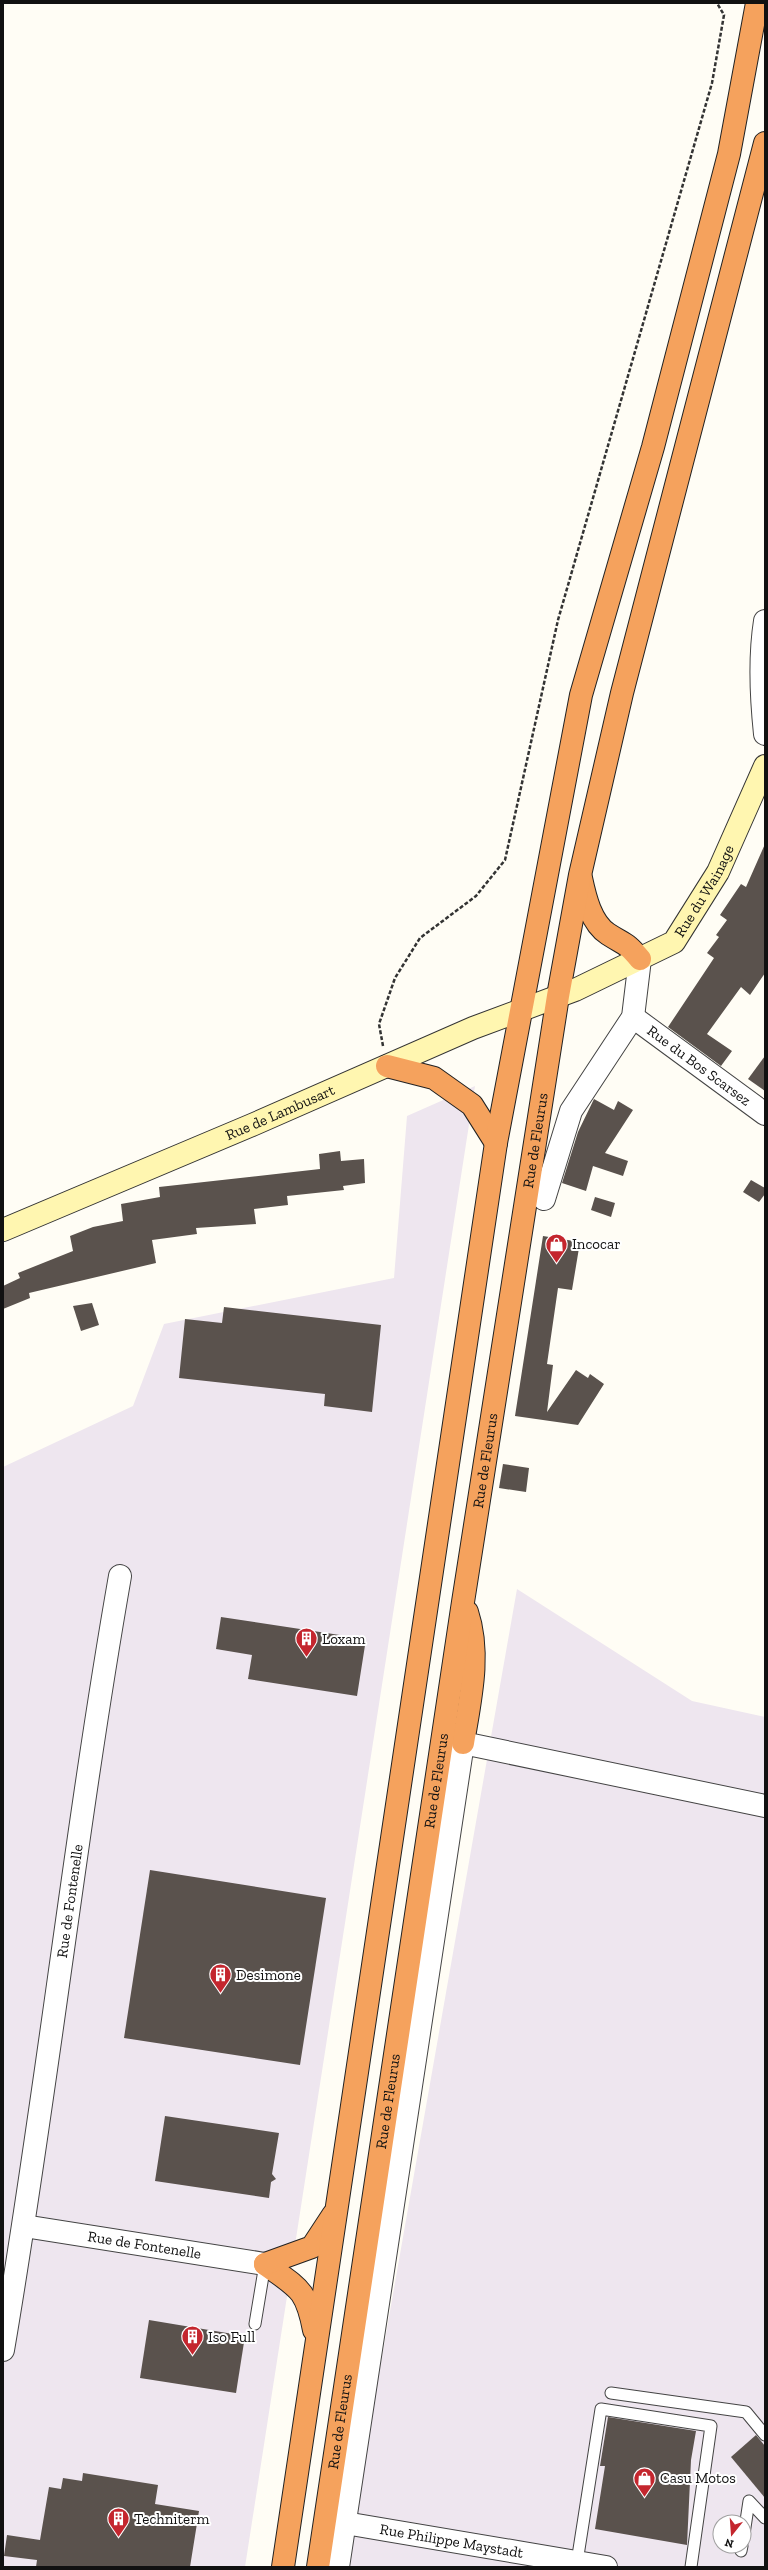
<svg xmlns="http://www.w3.org/2000/svg" width="768" height="2570" viewBox="0 0 768 2570" font-family="'Zilla Slab',serif">
  <style>
    .industrial { fill: #eee6ef; fill-rule: evenodd }
    .building { fill: #5a524d }
    .lines { fill: none; stroke-linecap: round; stroke-linejoin: round }
    .lane-casing { stroke: #444; stroke-width: 13 }
    .street-casing { stroke: #444; stroke-width: 24 }
    .secondary-casing { stroke: #333; stroke-width: 24 }
    .highway-casing { stroke: #222; stroke-width: 24 }
    .path { stroke: #333; stroke-width: 2.5; stroke-dasharray: 4 2; stroke-linecap: butt }
    .lane { stroke: #fff; stroke-width: 11 }
    .street { stroke: #fff; stroke-width: 22 }
    .secondary { stroke: #fff6b0; stroke-width: 22 }
    .highway { stroke: #f5a25d; stroke-width: 22 }
    .labels { text-anchor: middle; stroke-width: 4; stroke-linejoin: round; paint-order: stroke }
    .street-label { font-size: 15px; fill: #111; stroke: #fff }
    .poi-label { font-size: 15px; fill: #111; stroke: #fff; text-anchor: start }
  </style>
  <rect width="100%" height="100%" fill="#fffdf5"/>
  <!-- industrial -->
  <g class="industrial">
    <polygon points="475,1086 245,2567 3,2567 3,1467 133,1406 164,1324 394,1278 407,1116"/>
    <path d="M 517,1589 L 692,1701 L 765,1717 L 765,2567 L 345,2567 ZM 720,2522 L 744,2522 L 744,2546 L 720,2546 Z"/>
  </g>
  <!-- building -->
  <g class="building">
    <polygon points="765,844 765,973 750,995 741,987 707,1034 732,1051 721,1066 668,1027 714,958 707,953 719,937 716,935 727,920 720,915 741,884 746,887"/>
    <polygon points="765,1056 765,1091 748,1079"/>
    <polygon points="594,1099 614,1110 618,1101 633,1110 605,1153 628,1161 623,1176 593,1166 586,1191 562,1183 578,1132"/>
    <polygon points="340,1151 341,1161 364,1159 365,1183 343,1186 344,1190 287,1196 288,1205 254,1209 256,1224 196,1228 197,1234 152,1240 156,1263 29,1293 30,1298 3,1309 3,1286 20,1278 18,1273 73,1251 70,1236 93,1227 123,1221 121,1204 160,1197 159,1187 320,1169 319,1154"/>
    <polygon points="751,1180 765,1188 765,1194 759,1202 743,1192"/>
    <polygon points="595,1197 615,1203 611,1217 591,1210"/>
    <polygon points="543,1236 580,1242 572,1290 558,1288 547,1364 553,1365 547,1412 576,1370 588,1378 590,1374 604,1384 578,1425 515,1416"/>
    <polygon points="92,1303 99,1325 81,1331 73,1306"/>
    <polygon points="224,1307 381,1325 372,1412 324,1406 325,1394 179,1378 185,1319 222,1323"/>
    <polygon points="503,1464 529,1468 526,1492 499,1488"/>
    <polygon points="221,1617 366,1639 357,1696 248,1679 252,1655 216,1649"/>
    <polygon points="150,1870 326,1898 300,2065 124,2038"/>
    <polygon points="165,2116 279,2133 272,2174 276,2179 271,2182 269,2198 155,2181"/>
    <polygon points="149,2320 245,2336 236,2393 140,2378"/>
    <polygon points="608,2417 696,2431 691,2460 687,2545 595,2529 605,2466 600,2466"/>
    <polygon points="756,2435 765,2446 765,2498 731,2457"/>
    <polygon points="83,2473 158,2485 155,2504 199,2511 190,2567 36,2567 37,2560 4,2556 7,2535 40,2540 49,2487 61,2489 63,2478 82,2481"/>
  </g>
  <g class="lines">
    <defs>
      <g id="lane">
        <polyline points="255,2324 265,2264"/>
        <polyline points="611,2393 746,2412 765,2435"/>
        <polyline points="744,2534 749,2501 765,2518"/>
        <polyline points="741,2551 742,2546"/>
        <polyline points="577,2562 601,2409 711,2426 691,2567"/>
      </g>
      <g id="street">
        <path d="M 765,621 C 759,659 761,696 765,734"/>
        <path id="s1" d="M 633,1017 L 765,1114"/>
        <polyline points="544,1199 571,1111 633,1017 640,959"/>
        <path id="s2" d="M 24,2226 L 265,2264"/>
        <path id="s3" d="M 3,2350 C 47,2092 75,1833 120,1576"/>
        <path id="s4" d="M 345,2523 L 606,2567"/>
        <polyline points="338,2567 463,1743 765,1806"/>
      </g>
      <g id="secondary">
        <path id="s5" d="M 3,1230 L 252,1125 L 473,1028 L 575,990 L 674,942 L 718,872 L 765,766"/>
      </g>
      <g id="highway">
        <path d="M 581,878 C 585,897 591,923 608,934 C 625,945 626,942 640,959"/>
        <polyline points="387,1066 434,1078 472,1105 496,1143"/>
        <path d="M 463,1743 C 470,1700 481,1654 467,1612"/>
        <path d="M 265,2264 C 298,2288 306,2288 314,2330"/>
        <polyline points="265,2264 312,2247 333,2215"/>
        <polyline points="283,2567 496,1143 581,695 653,447 729,154 757,3"/>
        <path id="s6" d="M 318,2567 L 463,1602 L 558,996 L 580,875 L 622,693 L 765,143"/>
      </g>
    </defs>
    <!-- lane casing -->
    <use href="#lane" class="lane-casing"/>
    <!-- street casing -->
    <use href="#street" class="street-casing"/>
    <!-- secondary casing -->
    <use href="#secondary" class="secondary-casing"/>
    <!-- highway casing -->
    <use href="#highway" class="highway-casing"/>
    <!-- path -->
    <polyline class="path" points="383,1046 379,1024 395,978 420,938 476,896 505,860 558,620 712,83 724,15 717,3"/>
    <!-- lane -->
    <use href="#lane" class="lane"/>
    <!-- street -->
    <use href="#street" class="street"/>
    <!-- secondary -->
    <use href="#secondary" class="secondary"/>
    <!-- highway -->
    <use href="#highway" class="highway"/>
  </g>
  <!-- icons -->
  <defs>
    <symbol id="shop-pin" viewBox="-11 -11 22 30"><path d="M0 17L-7.5 6A9.5 9.5 0 1 1 7.5 6Z" fill="#c4262e" stroke="#fff"/><path d="M-5-2.5h2.3a2.7 3.5 0 0 1 5.4 0H5L5.5 6h-11ZM-1.5-2.5h3a1.5 2.3 0 0 0-3 0Z" fill="#fff"/></symbol>
    <symbol id="building-pin" viewBox="-11 -11 22 30"><path d="M0 17L-7.5 6A9.5 9.5 0 1 1 7.5 6Z" fill="#c4262e" stroke="#fff"/><path d="M-4-6H4V6H1V3H-1V6H-4ZM-2.5-4.3h1.7v1.8h-1.7ZM.8-4.3h1.7v1.8H.8ZM-2.5-1h1.7V.8h-1.7ZM.8-1h1.7V.8H.8Z" fill="#fff"/></symbol>
  </defs>
  <g fill-rule="evenodd">
    <use href="#shop-pin" x="544" y="1232" width="25" height="34"/>
    <use href="#building-pin" x="294" y="1626" width="25" height="34"/>
    <use href="#building-pin" x="208" y="1962" width="25" height="34"/>
    <use href="#building-pin" x="180" y="2324" width="25" height="34"/>
    <use href="#shop-pin" x="632" y="2466" width="25" height="34"/>
    <use href="#building-pin" x="106" y="2506" width="25" height="34"/>
  </g>
  <g class="labels">
    <!-- street labels -->
    <g class="street-label">
      <text dy="5" stroke="none"><textPath href="#s5" startOffset="790">Rue du Wainage</textPath></text>
      <text dy="5" stroke="none"><textPath href="#s1" startOffset="82">Rue du Bos Scarsez</textPath></text>
      <text dy="5" stroke="none"><textPath href="#s5" startOffset="301">Rue de Lambusart</textPath></text>
      <text dy="5" stroke="none"><textPath href="#s6" startOffset="1443">Rue de Fleurus</textPath></text>
      <text dy="5" stroke="none"><textPath href="#s6" startOffset="1119">Rue de Fleurus</textPath></text>
      <text dy="5" stroke="none"><textPath href="#s6" startOffset="795">Rue de Fleurus</textPath></text>
      <text dy="5" stroke="none"><textPath href="#s3" startOffset="454">Rue de Fontenelle</textPath></text>
      <text dy="5" stroke="none"><textPath href="#s6" startOffset="471">Rue de Fleurus</textPath></text>
      <text dy="5" stroke="none"><textPath href="#s2" startOffset="122">Rue de Fontenelle</textPath></text>
      <text dy="5" stroke="none"><textPath href="#s6" startOffset="147">Rue de Fleurus</textPath></text>
      <text dy="5" stroke="none"><textPath href="#s4" startOffset="108">Rue Philippe Maystadt</textPath></text>
    </g>
    <!-- poi labels -->
    <g class="poi-label">
      <text x="572" y="1249">Incocar</text>
      <text x="322" y="1644">Loxam</text>
      <text x="236" y="1980">Desimone</text>
      <text x="208" y="2342">Iso Full</text>
      <text x="660" y="2483">Casu Motos</text>
      <text x="134" y="2524">Techniterm</text>
    </g>
  </g>
  <!-- border -->
  <rect width="768" height="2570" fill="none" stroke="#111111" stroke-width="8"/>
  <!-- north arrow -->
  <g transform="translate(732 2534) rotate(197)"><circle r="19" fill="#ffffff" stroke="#a0a0a0"/>
  <path d="M0-3L7 15L0 10L-7 15Z" fill="#c4262e"/>
  <text y="-6" font-size="11" font-weight="bold" text-anchor="middle" fill="#111111">N</text>
  </g>
</svg>
